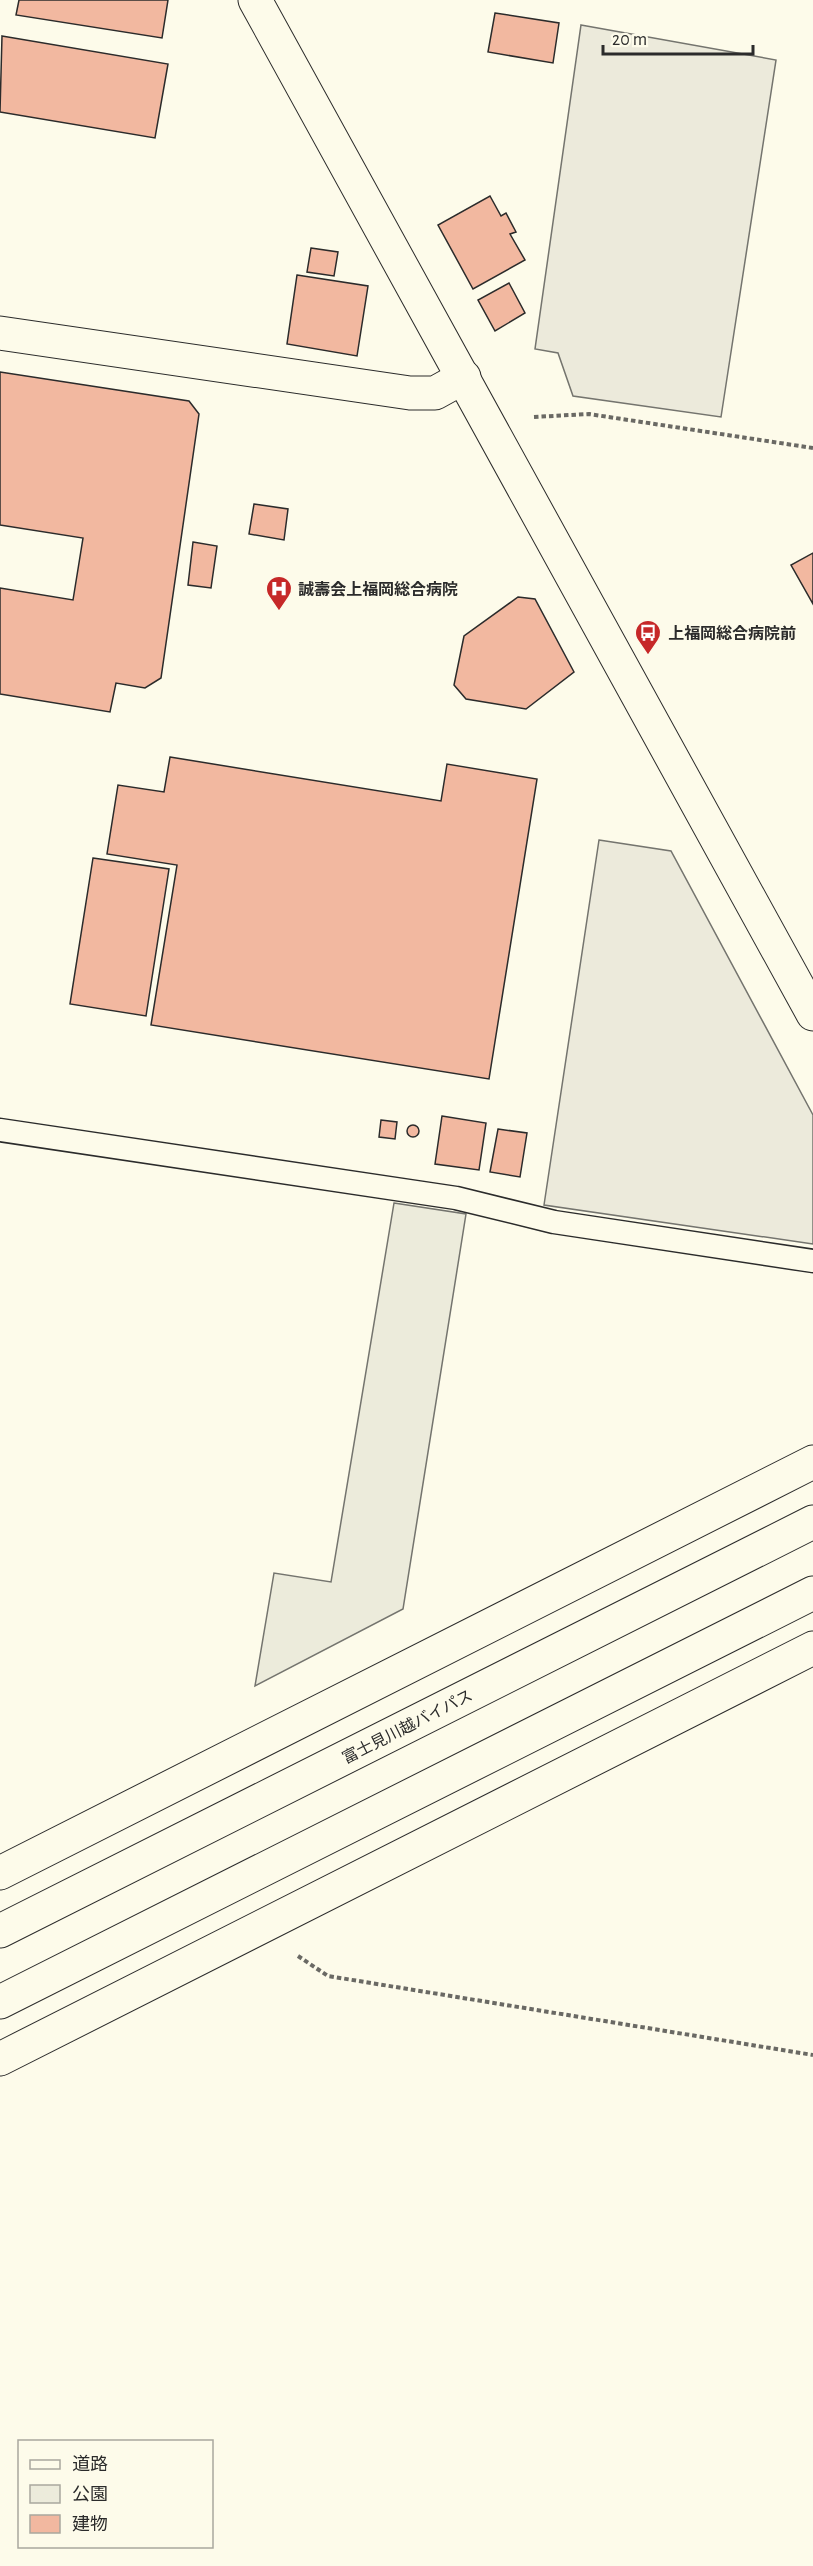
<svg xmlns="http://www.w3.org/2000/svg" width="813" height="2566" viewBox="0 0 813 2566" font-family="'Alegreya Sans','Noto Sans JP',sans-serif">
  <style>
    .green { fill: #ecebdb; stroke: #74746e; stroke-width: 1.5 }
    .parking { fill: #eceadb; stroke: #74746e; stroke-width: 1.5 }
    .building { fill: #f2b8a0; stroke: #2b2b2b; stroke-width: 1.5 }
    .lines { fill: none; stroke-linecap: round; stroke-linejoin: round }
    .service-casing { stroke: #2b2b2b; stroke-width: 25 }
    .minor-casing { stroke: #2b2b2b; stroke-width: 35 }
    .tertiary-casing { stroke: #2b2b2b; stroke-width: 35 }
    .trunk-casing { stroke: #2b2b2b; stroke-width: 35 }
    .path { stroke: #6a6964; stroke-width: 4; stroke-dasharray: 4.5 3; stroke-linecap: butt }
    .service { stroke: #fdfbea; stroke-width: 22 }
    .minor { stroke: #fdfbea; stroke-width: 33 }
    .tertiary { stroke: #fdfbea; stroke-width: 33 }
    .trunk { stroke: #fdfbea; stroke-width: 33 }
    .labels { text-anchor: middle; stroke-width: 4.5; stroke-linejoin: round; paint-order: stroke }
    .poi-label { font-size: 16px; font-weight: bold; fill: #2b2b2b; stroke: #fdfbea; text-anchor: start }
    .street-label { font-size: 16px; fill: #2b2b2b; stroke: #fdfbea }
  </style>
  <rect width="100%" height="100%" fill="#fdfbea"/>
  <!-- green -->
  <polygon class="green" points="394,1203 466,1214 403,1609 255,1686 274,1573 331,1582"/>
  <!-- parking -->
  <g class="parking">
    <polygon points="581,25 776,60 721,417 573,396 558,353 535,349"/>
    <polygon points="599,840 671,851 813,1115 813,1244 544,1205"/>
  </g>
  <!-- building -->
  <g class="building">
    <polygon points="19,0 168,0 162,38 16,15"/>
    <polygon points="495,13 559,23 553,63 488,52"/>
    <polygon points="2,36 168,64 155,138 0,112"/>
    <polygon points="490,196 501,216 506,213 516,232 510,234 525,260 473,289 438,225"/>
    <polygon points="311,248 338,252 334,276 307,272"/>
    <polygon points="297,275 368,286 357,356 287,344"/>
    <polygon points="509,283 525,313 495,331 478,300"/>
    <polygon points="0,372 189,401 199,414 161,678 145,688 116,683 110,712 0,694 0,588 73,600 83,538 0,525"/>
    <polygon points="254,504 288,509 284,540 249,534"/>
    <polygon points="193,542 217,546 211,588 188,585"/>
    <polygon points="813,553 813,604 791,565"/>
    <polygon points="518,597 535,599 574,672 526,709 466,699 454,685 464,636"/>
    <polygon points="170,757 441,801 447,764 537,779 489,1079 151,1025 177,865 107,854 118,785 164,792"/>
    <polygon points="93,858 169,869 146,1016 70,1004"/>
    <polygon points="442,1116 486,1123 479,1170 435,1164"/>
    <polygon points="381,1120 397,1122 395,1139 379,1137"/>
    <circle cx="413" cy="1131" r="6"/>
    <polygon points="498,1129 527,1133 520,1177 490,1172"/>
  </g>
  <g class="lines">
    <defs>
      <polyline id="service" points="0,1130 456,1198 554,1222 813,1261"/>
      <polyline id="minor" points="0,333 410,393 435,393 464,377"/>
      <polyline id="tertiary" points="255,0 813,1014"/>
      <g id="trunk">
        <polyline points="0,1873 813,1462"/>
        <polyline points="0,1931 813,1522"/>
        <polyline points="0,2002 813,1593"/>
        <polyline points="0,2059 813,1648"/>
      </g>
    </defs>
    <!-- service casing -->
    <use href="#service" class="service-casing"/>
    <!-- minor casing -->
    <use href="#minor" class="minor-casing"/>
    <!-- tertiary casing -->
    <use href="#tertiary" class="tertiary-casing"/>
    <!-- trunk casing -->
    <use href="#trunk" class="trunk-casing"/>
    <!-- path -->
    <g class="path">
      <polyline points="534,417 589,414 813,448"/>
      <polyline points="298,1956 328,1976 813,2055"/>
    </g>
    <!-- service -->
    <use href="#service" class="service"/>
    <!-- minor -->
    <use href="#minor" class="minor"/>
    <!-- tertiary -->
    <use href="#tertiary" class="tertiary"/>
    <!-- trunk -->
    <use href="#trunk" class="trunk"/>
  </g>
  <!-- icons -->
  <defs>
    <symbol id="hospital-pin" viewBox="-11 -11 22 30"><path d="M0 17L-7.5 6A9.5 9.5 0 1 1 7.5 6Z" fill="#c62828" stroke="#fdfbea"/><path d="M-5-5h3v3.5h4V-5h3V5h-3V1.5h-4V5h-3Z" fill="#fff"/></symbol>
    <symbol id="bus-pin" viewBox="-11 -11 22 30"><path d="M0 17L-7.5 6A9.5 9.5 0 1 1 7.5 6Z" fill="#c62828" stroke="#fdfbea"/><path d="M-5-6H5V4H4V6H2V4H-2V6H-4V4H-5ZM-3.5-4V0h7V-4ZM-3.5 1.2v1.5H-2V1.2ZM2 1.2v1.5H3.5V1.2Z" fill="#fff"/></symbol>
  </defs>
  <g fill-rule="evenodd">
    <use href="#hospital-pin" x="264" y="574" width="30" height="40"/>
    <use href="#bus-pin" x="633" y="618" width="30" height="40"/>
  </g>
  <g class="labels">
    <!-- poi labels -->
    <g class="poi-label">
      <text x="298" y="595">誠壽会上福岡総合病院</text>
      <text x="668" y="639">上福岡総合病院前</text>
    </g>
    <!-- street labels -->
    <g class="street-label">
      <text transform="translate(407 1726) rotate(-27)" y="6">富士見川越バイパス</text>
    </g>
  </g>
  <!-- legend -->
  <rect x="18" y="2440" width="195" height="108" fill="#fdfbea" stroke="#a9a89e" stroke-width="1.5"/>
  <rect x="30" y="2460" width="30" height="9" fill="#fdfbea" stroke="#a9a89e" stroke-width="1.5"/>
  <text x="72" y="2470" font-size="18" fill="#2b2b2b">道路</text>
  <rect x="30" y="2485" width="30" height="18" fill="#ecebdb" stroke="#a9a89e" stroke-width="1.5"/>
  <text x="72" y="2500" font-size="18" fill="#2b2b2b">公園</text>
  <rect x="30" y="2515" width="30" height="18" fill="#f2b8a0" stroke="#a9a89e" stroke-width="1.5"/>
  <text x="72" y="2530" font-size="18" fill="#2b2b2b">建物</text>
  <!-- scale -->
  <path d="M603 45v9h150v-9" fill="none" stroke="#2b2b2b" stroke-width="3"/>
  <text x="612" y="45" font-size="18" fill="#2b2b2b" stroke="#fdfbea" stroke-width="4.5" paint-order="stroke">20 m</text>
</svg>
